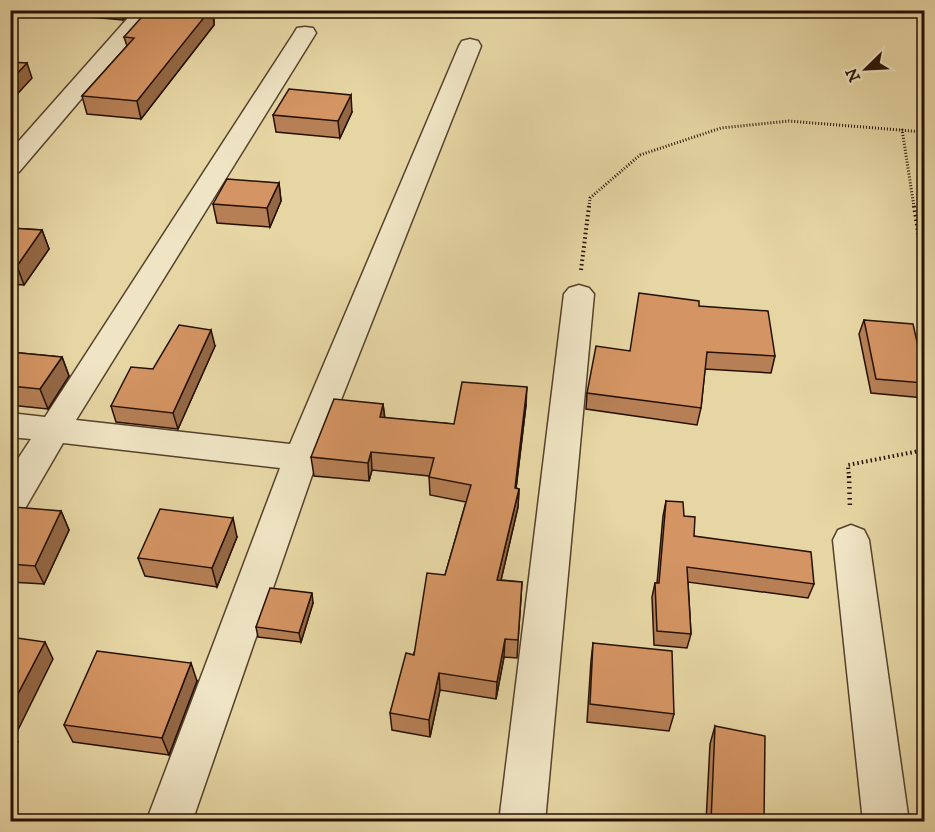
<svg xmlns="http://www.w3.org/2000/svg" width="935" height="832" viewBox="0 0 935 832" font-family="'IM FELL DW Pica',serif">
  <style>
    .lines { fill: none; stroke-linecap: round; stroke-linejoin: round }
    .minor-casing { stroke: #55422c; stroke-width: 3 }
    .path-far2 { stroke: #251104; stroke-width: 3; stroke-dasharray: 1 2; stroke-linecap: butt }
    .path-far1 { stroke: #251104; stroke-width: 4; stroke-dasharray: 1.5 3; stroke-linecap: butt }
    .path { stroke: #251104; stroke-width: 4.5; stroke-dasharray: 1.5 4; stroke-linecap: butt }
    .minor { fill: #efe4c4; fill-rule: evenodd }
    .wall { fill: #b67f55; stroke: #251104; stroke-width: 1.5 }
    .shaded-wall { fill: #946845; stroke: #251104; stroke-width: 1.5 }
    .building { fill: #d49463; stroke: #251104; stroke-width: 1.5 }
  </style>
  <rect width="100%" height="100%" fill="#e6d6a4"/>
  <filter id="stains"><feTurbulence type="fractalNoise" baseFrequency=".00333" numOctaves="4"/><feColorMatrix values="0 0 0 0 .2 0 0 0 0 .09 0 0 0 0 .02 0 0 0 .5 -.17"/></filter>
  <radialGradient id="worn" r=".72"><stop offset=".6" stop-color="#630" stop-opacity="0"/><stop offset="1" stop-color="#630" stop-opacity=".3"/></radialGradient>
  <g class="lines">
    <defs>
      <g id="minor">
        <polygon points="135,10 157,10 19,172 10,174 10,151"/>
        <polygon points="305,27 313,28 316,33 76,420 290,444 459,46 462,41 470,39 478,41 481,46 318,458 192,822 146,822 280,468 63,443 23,512 10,515 10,471 31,439 10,437 10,413 45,417 294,33 297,28"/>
        <polygon points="579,285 589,288 594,294 545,822 499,822 564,294 569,288"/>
        <polygon points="851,525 864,530 869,540 909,822 863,822 833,540 838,530"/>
      </g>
    </defs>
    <!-- minor casing -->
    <use href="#minor" class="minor-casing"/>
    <!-- path-far2 -->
    <g class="path-far2">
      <polyline points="902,129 914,207"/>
      <polyline points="589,207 590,198 640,155 721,128 789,121 924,132"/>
    </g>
    <!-- path-far1 -->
    <g class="path-far1">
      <polyline points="914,206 924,270"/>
      <polyline points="581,270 589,206"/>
      <polyline points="849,478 848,465 924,450"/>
    </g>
    <!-- path -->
    <polyline class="path" points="849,476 850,509"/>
    <!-- minor -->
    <use href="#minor" class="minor"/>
  </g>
  <!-- wall -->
  <g class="wall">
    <polygon points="77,10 132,10 123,20 79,16"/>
    <polygon points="214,20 214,25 141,119 87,114 82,96 127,46 124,37"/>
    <polygon points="352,112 340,138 276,132 273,115"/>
    <polygon points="279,183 281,201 270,227 217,223 213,204"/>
    <polygon points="10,228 42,230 49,249 24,285 10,284"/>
    <polygon points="699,306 775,356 771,373 705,369 701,408 697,425 586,409 587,393 630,351"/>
    <polygon points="864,320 918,346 924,346 924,398 871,393 859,334"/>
    <polygon points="215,346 178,429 116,422 111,406 153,369"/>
    <polygon points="10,352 62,357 69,376 48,409 10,405"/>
    <polygon points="383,404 385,418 454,424 526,405 516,488 519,489 518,507 501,580 522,582 517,658 504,657 496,699 440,690 430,737 392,730 390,713 445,575 466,502 430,495 429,476 372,470 369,481 314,476 311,457"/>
    <polygon points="666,501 684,516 694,536 814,584 808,598 688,582 691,634 687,648 654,645 652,597 655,583 657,583 663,516"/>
    <polygon points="61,511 69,530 44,584 10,582 10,513"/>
    <polygon points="237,537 217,587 145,576 138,558"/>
    <polygon points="313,603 301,642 258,637 256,627"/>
    <polygon points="593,643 674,714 669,731 587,722 591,661"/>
    <polygon points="197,681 169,755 73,742 64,725"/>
    <polygon points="715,726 764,822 706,822 710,744"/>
  </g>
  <!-- shaded-wall -->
  <g class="shaded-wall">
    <polygon points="122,10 132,10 123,20 121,12"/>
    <polygon points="208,10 213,10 214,25 141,119 137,101"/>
    <polygon points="27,63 32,78 10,102 10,81"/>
    <polygon points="351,95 352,112 340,138 338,121"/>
    <polygon points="279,183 281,201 270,227 267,208"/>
    <polygon points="42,230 49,249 24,285 17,266"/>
    <polygon points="211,330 215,346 178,429 173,413"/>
    <polygon points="62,357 69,376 48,409 40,389"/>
    <polygon points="527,387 526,405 514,506 515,488"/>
    <polygon points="383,404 385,422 380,417"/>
    <polygon points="371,452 372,470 369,481 368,463"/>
    <polygon points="519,489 518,507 497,597 497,580"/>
    <polygon points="61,511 69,530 44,584 35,566"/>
    <polygon points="233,518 237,537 217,587 212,568"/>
    <polygon points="312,593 313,603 301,642 299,633"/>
    <polygon points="505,639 504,657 496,699 497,682"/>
    <polygon points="45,642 53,659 15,736 18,742 10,757 10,709"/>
    <polygon points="191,663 197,681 169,755 162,738"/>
    <polygon points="439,673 440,690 430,737 429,720"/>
  </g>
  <!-- building -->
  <g class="building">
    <polygon points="106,10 122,10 121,12"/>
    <polygon points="148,10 210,10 137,101 82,96 134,38 124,37"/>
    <polygon points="10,62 27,63 10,81"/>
    <polygon points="289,89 351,95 338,121 273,115"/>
    <polygon points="227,179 279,183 267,208 213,204"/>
    <polygon points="10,228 42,230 17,266 10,265"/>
    <polygon points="639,293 699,301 699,306 768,311 775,356 707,352 701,408 587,393 596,346 630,351"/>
    <polygon points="864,320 913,324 918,346 924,346 924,383 876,379"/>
    <polygon points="179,325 211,330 173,413 111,406 131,367 153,369"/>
    <polygon points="10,352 62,357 40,389 10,386"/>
    <polygon points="462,382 527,387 515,488 519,489 497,580 522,582 518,640 505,639 497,682 439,673 429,720 390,713 406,653 414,655 427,573 445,575 471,485 429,477 434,458 371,452 368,463 311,457 334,399 383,404 380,417 454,424"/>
    <polygon points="666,501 683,502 684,516 695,517 694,536 811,552 814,584 687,567 691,634 657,631 655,583 659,583"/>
    <polygon points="14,507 61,511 35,566 10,564 10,513"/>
    <polygon points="160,509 233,518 212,568 138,558"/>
    <polygon points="270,588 312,593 299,633 256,627"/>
    <polygon points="10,637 45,642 10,709"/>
    <polygon points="593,643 672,651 674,714 590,704"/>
    <polygon points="97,651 191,663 162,738 64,725"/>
    <polygon points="715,726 765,736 764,822 711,822"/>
  </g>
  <!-- margin -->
  <rect width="935" height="832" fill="none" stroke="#e6d6a4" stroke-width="36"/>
  <rect x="12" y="12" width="911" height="808" fill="none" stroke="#251104" stroke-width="3"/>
  <rect x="18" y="18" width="899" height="796" fill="none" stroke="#251104" stroke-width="1.5"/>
  <!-- north arrow -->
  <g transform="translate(866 69) rotate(246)" stroke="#efe4c4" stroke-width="4.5" paint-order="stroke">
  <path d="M0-4.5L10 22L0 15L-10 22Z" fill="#251104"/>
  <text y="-9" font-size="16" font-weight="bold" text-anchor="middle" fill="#251104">N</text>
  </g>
  <rect width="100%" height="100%" filter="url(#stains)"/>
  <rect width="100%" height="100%" fill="url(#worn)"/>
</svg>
